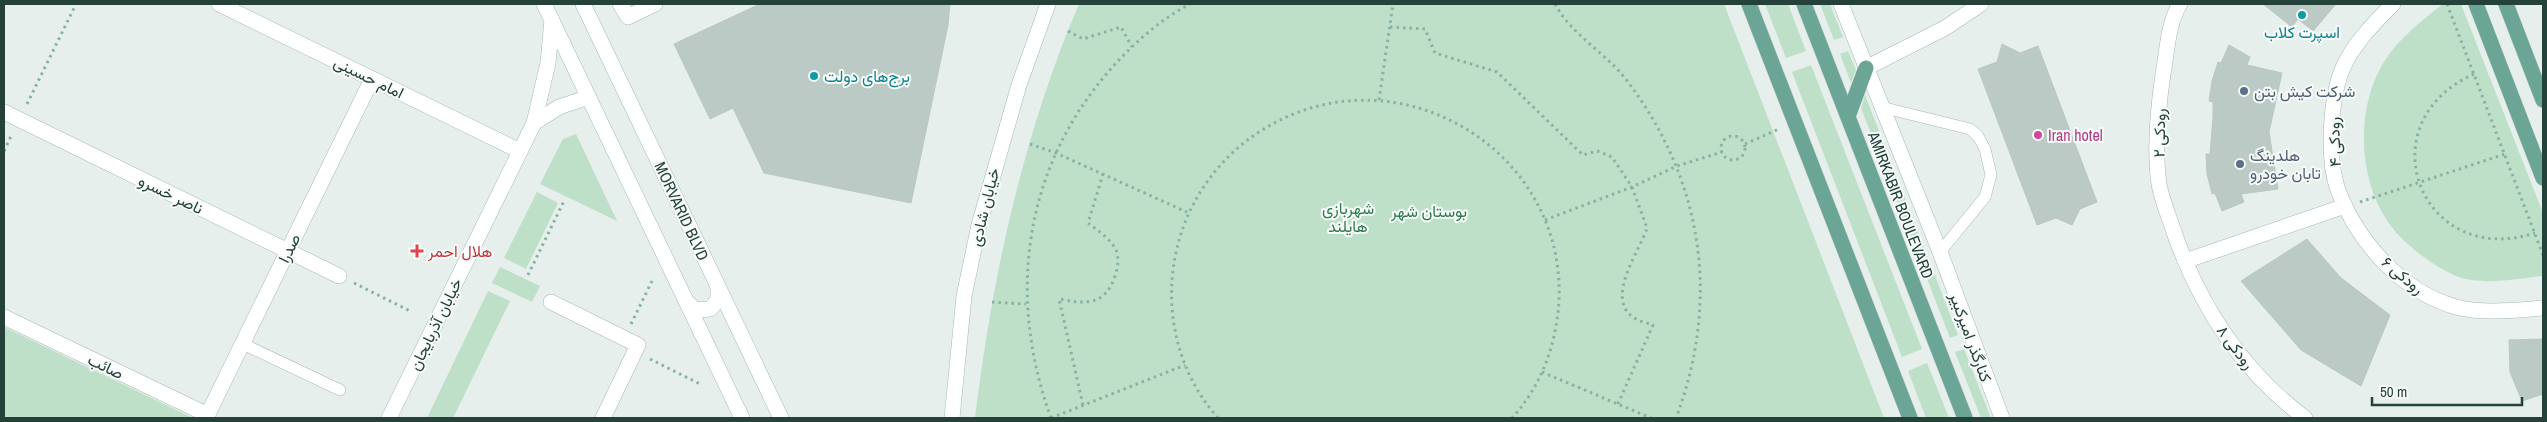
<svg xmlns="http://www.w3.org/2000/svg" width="2547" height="422" viewBox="0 0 2547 422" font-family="'Archivo Narrow',Vazirmatn,sans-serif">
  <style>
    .green { fill: #bfe0c8 }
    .building { fill: #bbcac4; stroke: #b8c9c2 }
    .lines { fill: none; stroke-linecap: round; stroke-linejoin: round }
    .lane-casing { stroke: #a8b8b2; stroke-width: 12 }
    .street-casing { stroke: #a8b8b2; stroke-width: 16 }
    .secondary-casing { stroke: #a4bbb3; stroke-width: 16 }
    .primary-casing { stroke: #c2cac8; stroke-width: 16 }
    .path { stroke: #86b3a5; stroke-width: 3; stroke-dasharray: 2.5 4; stroke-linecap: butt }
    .lane { stroke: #fff; stroke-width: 11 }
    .street { stroke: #fff; stroke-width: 15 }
    .secondary { stroke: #fff; stroke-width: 15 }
    .primary { stroke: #6aa596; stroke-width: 15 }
    .culture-dot { fill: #0f9aa8; stroke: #f7fbf9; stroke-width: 2 }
    .service-dot { fill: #5c6f8a; stroke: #f7fbf9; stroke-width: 2 }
    .hotel-dot { fill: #d1479c; stroke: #f7fbf9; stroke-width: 2 }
    .health-dot { fill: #e0444e; stroke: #f7fbf9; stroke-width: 2 }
    .labels { text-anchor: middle; stroke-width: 4; stroke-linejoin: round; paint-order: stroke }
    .culture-label { font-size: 16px; fill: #0d838f; stroke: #f7fbf9 }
    .street-label { font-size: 16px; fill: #24423a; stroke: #f7fbf9 }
    .service-label { font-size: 16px; fill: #4e5e75; stroke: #f7fbf9; text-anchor: start }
    .hotel-label { font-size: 16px; fill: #b23c85; stroke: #f7fbf9; text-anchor: start }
    .park-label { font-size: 16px; fill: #2d7a4b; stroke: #f7fbf9 }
    .health-label { font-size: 16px; fill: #be3a42; stroke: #f7fbf9; text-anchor: start }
  </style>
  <rect width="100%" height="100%" fill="#e6efeb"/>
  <!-- green -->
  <g class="green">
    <path d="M 1079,4 L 1724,4 L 1884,418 L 975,418 C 992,278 1023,134 1079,4 Z"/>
    <polygon points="1765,4 1788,4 1806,51 1786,58"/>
    <polygon points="1820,4 1830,4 1843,37 1834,40"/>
    <path d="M 2443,4 L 2461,4 L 2543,213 L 2543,276 C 2517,279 2481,286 2456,276 C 2433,266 2402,243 2388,222 C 2359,181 2356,113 2380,69 C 2395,41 2419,23 2443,4 Z"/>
    <polygon points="1848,51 1856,70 1851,83 1840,54"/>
    <polygon points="1811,65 1922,349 1902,357 1792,72"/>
    <polygon points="1865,95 1958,335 1950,338 1861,108"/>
    <polygon points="576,134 617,221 540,184 563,139"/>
    <polygon points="537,192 558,203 526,269 504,258"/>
    <polygon points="500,267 540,286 532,302 492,283"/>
    <polygon points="488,291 510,301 453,418 427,418"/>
    <polygon points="4,327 193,418 4,418"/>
    <polygon points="1964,349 1991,418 1981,418 1955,352"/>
    <polygon points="1927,363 1949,418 1926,418 1908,371"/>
  </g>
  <!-- building -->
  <g class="building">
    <polygon points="760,4 950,4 948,25 911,203 764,173 733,108 710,119 674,44"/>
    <polygon points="2263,4 2336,4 2313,31 2298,19 2292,27"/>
    <polygon points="2002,44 2020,53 2038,46 2097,202 2080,209 2072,225 2056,218 2037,225 1978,69 1997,62"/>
    <polygon points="2229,45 2250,57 2247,65 2282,73 2269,132 2278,189 2241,194 2244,202 2222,211 2215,193 2212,194 2207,174 2206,154 2210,154 2213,118 2213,102 2209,101 2212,81 2218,62 2221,63"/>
    <polygon points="2307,239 2341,278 2390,315 2361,386 2301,350 2241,281"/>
    <polygon points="2543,339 2543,394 2522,401 2510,372 2509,340"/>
  </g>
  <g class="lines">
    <defs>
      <g id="lane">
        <polyline points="1881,107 1970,129 1978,136 1985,149 1991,175 1985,197 1940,252"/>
        <polyline points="243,344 340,390"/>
      </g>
      <g id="street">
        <polyline points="219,4 520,151"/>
        <polyline points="620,4 628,17 655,4"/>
        <path d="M 2180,4 C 2168,23 2167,52 2163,74 C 2158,108 2154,149 2159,184 C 2162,201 2170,219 2175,235 C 2201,308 2242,371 2305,418"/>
        <path d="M 2393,4 C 2374,23 2352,45 2342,70 C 2330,100 2327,160 2338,190 C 2357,241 2402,292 2456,307 C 2481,314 2517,310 2543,308"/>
        <polyline points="1866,68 1945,28 1981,4"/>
        <polyline points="4,112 339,276"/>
        <polyline points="2185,261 2345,206"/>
        <polyline points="551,302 638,345 603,418"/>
        <polyline points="4,317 208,415"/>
        <polyline points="206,418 372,79"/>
      </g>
      <g id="secondary">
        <polyline points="544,4 742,418"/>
        <polyline points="583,4 781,418"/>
        <polyline points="1841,4 1940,252 2002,418"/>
        <polyline points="534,123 559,107 589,97"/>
        <polyline points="686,301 696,310 710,309 718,300 718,287"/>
        <polyline points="389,418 534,123 548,63 552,20"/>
        <polyline points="952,418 964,296 979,225 1019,85 1048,4"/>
      </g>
      <g id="primary">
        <polyline points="1749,4 1910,418"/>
        <polyline points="1804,4 1965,418"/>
        <polyline points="2476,4 2543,178"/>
        <polyline points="2506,4 2543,100"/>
        <polyline points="1848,116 1866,68"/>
      </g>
    </defs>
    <!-- lane casing -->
    <use href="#lane" class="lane-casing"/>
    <!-- street casing -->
    <use href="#street" class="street-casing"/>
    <!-- secondary casing -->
    <use href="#secondary" class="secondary-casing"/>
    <!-- primary casing -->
    <use href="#primary" class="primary-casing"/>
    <!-- path -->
    <g class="path">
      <path d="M 1555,4 C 1571,34 1604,52 1625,78 C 1703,179 1721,299 1676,418"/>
      <polyline points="2447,4 2543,255"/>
      <path d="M 1390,27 L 1425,29 L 1435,53 L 1497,72 L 1583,155 L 1597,151 L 1612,157 L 1632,187 L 1647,228 C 1640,251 1604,298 1634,318 C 1639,321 1647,323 1653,325 L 1617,406"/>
      <polyline points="1068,31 1083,39 1121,27 1132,47"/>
      <path d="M 2474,74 C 2364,123 2421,270 2535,233"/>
      <polyline points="1379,100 1393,4"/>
      <polyline points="27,104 76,4"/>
      <circle cx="1733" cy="148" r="12"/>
      <polyline points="1030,144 1056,153 1189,213"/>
      <polyline points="1745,144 1779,129"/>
      <polyline points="4,151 12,134"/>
      <polyline points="2360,202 2505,154"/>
      <polyline points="1545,220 1632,187 1677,166 1722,152"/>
      <polyline points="528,275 564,201"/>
      <polyline points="354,283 410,311"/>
      <polyline points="992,302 1026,304"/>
      <polyline points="631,324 652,281"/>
      <polyline points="650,359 700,384"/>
      <polyline points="1542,372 1651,418"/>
      <path d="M 1083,405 L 1059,299 C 1085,304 1105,306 1115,276 C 1118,269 1119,257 1116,250 C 1110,238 1097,230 1088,223 L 1103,174"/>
      <path d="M 1051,418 C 1007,297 1023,170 1109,71 C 1132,45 1159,20 1190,4"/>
      <polyline points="1051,418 1185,365"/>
      <path d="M 1218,418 C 1176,371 1162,305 1178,244 C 1190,198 1219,158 1259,132 C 1404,38 1593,166 1554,336 C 1547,367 1533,395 1512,418"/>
    </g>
    <!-- lane -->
    <use href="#lane" class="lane"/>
    <!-- street -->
    <use href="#street" class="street"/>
    <!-- secondary -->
    <use href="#secondary" class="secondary"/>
    <!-- primary -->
    <use href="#primary" class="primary"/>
  </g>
  <!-- markers -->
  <g class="culture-dot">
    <circle cx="2302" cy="15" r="5"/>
    <circle cx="814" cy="76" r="5"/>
  </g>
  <g class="service-dot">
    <circle cx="2244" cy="91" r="5"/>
    <circle cx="2240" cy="164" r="5"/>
  </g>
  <circle class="hotel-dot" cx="2038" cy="135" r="5"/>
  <path class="health-dot" d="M414.5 243.5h5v5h5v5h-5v5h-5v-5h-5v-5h5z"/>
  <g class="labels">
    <!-- culture labels -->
    <g class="culture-label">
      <text x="2302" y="38">اسپرت کلاب</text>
      <text x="824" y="82" text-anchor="start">برج‌های دولت</text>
    </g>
    <!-- street labels -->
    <g class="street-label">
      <text transform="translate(369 77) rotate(26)" y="6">امام حسینی</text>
      <text transform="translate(2159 133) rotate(-89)" y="6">رودکی ۲</text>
      <text transform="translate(2334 142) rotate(-92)" y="6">رودکی ۴</text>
      <text transform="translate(171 194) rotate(26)" y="6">ناصر خسرو</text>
      <text transform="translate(1901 205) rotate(69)" y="6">AMIRKABIR BOULEVARD</text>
      <text transform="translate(984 207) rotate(-76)" y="6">خیابان شادی</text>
      <text transform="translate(682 211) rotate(65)" y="6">MORVARID BLVD</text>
      <text transform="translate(289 248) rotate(-64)" y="6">صدرا</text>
      <text transform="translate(2403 275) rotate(40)" y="6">رودکی ۶</text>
      <text transform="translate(435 324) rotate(-64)" y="6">خیابان آذربایجان</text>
      <text transform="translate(1971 337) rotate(70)" y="6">کنارگذر امیرکبیر</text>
      <text transform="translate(2236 347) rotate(53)" y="6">رودکی ۸</text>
      <text transform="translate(106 366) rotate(26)" y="6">صائب</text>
    </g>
    <!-- service labels -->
    <g class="service-label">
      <text x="2254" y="97">شرکت کیش بتن</text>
      <text x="2250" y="161">هلدینگ<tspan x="2250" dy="18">تابان خودرو</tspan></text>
    </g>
    <!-- hotel labels -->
    <g class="hotel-label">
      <text x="2048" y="141">Iran hotel</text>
    </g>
    <!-- park labels -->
    <g class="park-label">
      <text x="1348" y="214">شهربازی<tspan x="1348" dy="18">هایلند</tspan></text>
      <text x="1429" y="217">بوستان شهر</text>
    </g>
    <!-- health labels -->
    <g class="health-label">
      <text x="428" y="257">هلال احمر</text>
    </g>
  </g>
  <!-- border -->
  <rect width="2547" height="422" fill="none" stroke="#24423a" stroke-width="10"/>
  <!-- scale -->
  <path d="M2372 397v8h150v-8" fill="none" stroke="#24423a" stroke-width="2.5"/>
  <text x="2380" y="397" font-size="15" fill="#24423a" stroke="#f7fbf9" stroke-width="4" paint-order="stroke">50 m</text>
</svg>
